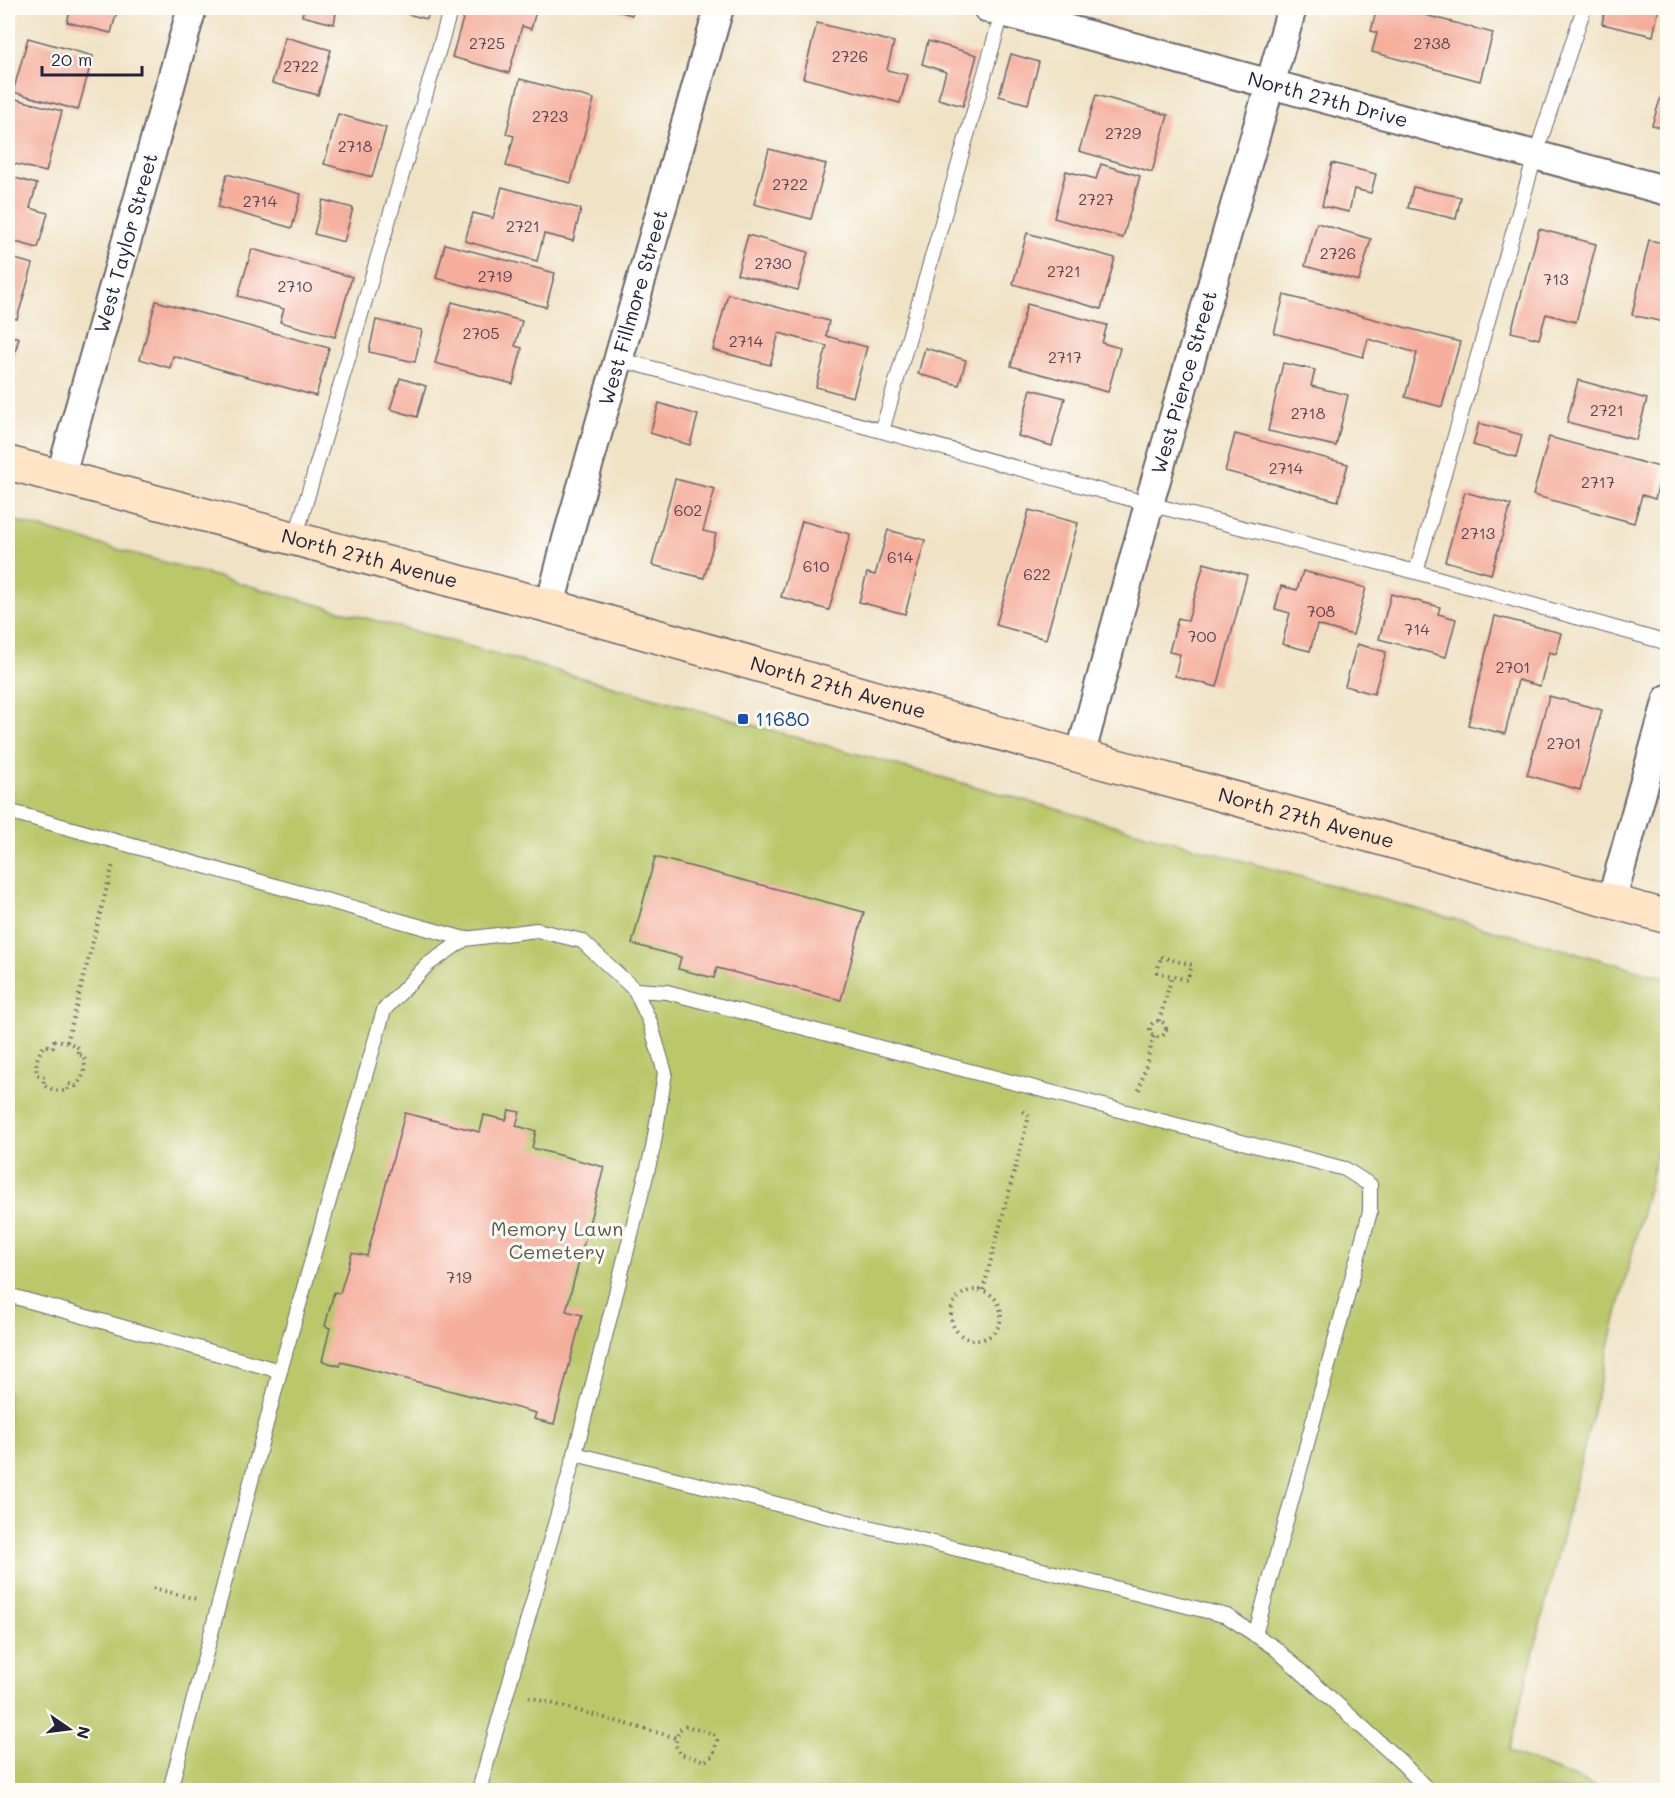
<svg xmlns="http://www.w3.org/2000/svg" width="1675" height="1798" viewBox="0 0 1675 1798" font-family="Mali,sans-serif">
  <style>
    .green { fill: #bac86a; stroke: #6e7552; stroke-width: 1.5 }
    .building { fill: #f5ae9c }
    .lines { fill: none; stroke-linecap: round; stroke-linejoin: round }
    .lane-casing { stroke: #6a656b; stroke-width: 16 }
    .street-casing { stroke: #6a656b; stroke-width: 32 }
    .secondary-casing { stroke: #6a656b; stroke-width: 36 }
    .path { stroke: #6a656b; stroke-width: 4; stroke-dasharray: 1.5 4.5; stroke-linecap: butt }
    .lane { stroke: #fff; stroke-width: 14 }
    .street { stroke: #fff; stroke-width: 28 }
    .secondary { stroke: #ffe4c6; stroke-width: 33 }
    .transit-dot { fill: #1a4fb4; stroke: #fdfcf7; stroke-width: 2 }
    .labels { text-anchor: middle; stroke-width: 6; stroke-linejoin: round; paint-order: stroke }
    .number-label { font-size: 16px; fill: #574553 }
    .street-label { font-size: 20px; fill: #22223b; stroke: #fdfcf7 }
    .transit-label { font-size: 20px; fill: #164399; stroke: #fdfcf7; text-anchor: start }
    .park-label { font-size: 20px; fill: #575c4b; stroke: #fdfcf7 }
  </style>
  <rect width="100%" height="100%" fill="#fdfcf7"/>
  <filter id="ink" filterUnits="userSpaceOnUse"><feTurbulence type="fractalNoise" baseFrequency=".0167" numOctaves="2"/><feDisplacementMap in="SourceGraphic" scale="12" xChannelSelector="R" yChannelSelector="G"/><feConvolveMatrix kernelMatrix="1 2 1 2 8 2 1 2 1" color-interpolation-filters="sRGB"/></filter>
  <filter id="wash" filterUnits="userSpaceOnUse"><feTurbulence type="fractalNoise" baseFrequency=".008" numOctaves="4" result="noise"/><feDisplacementMap in="SourceGraphic" scale="24" xChannelSelector="R" yChannelSelector="G"/><feGaussianBlur stdDeviation="1.35" result="paint"/><feColorMatrix in="noise" values="0 0 0 0 0 0 0 0 0 0 0 0 0 0 0 0 0 1.4 0 .05"/><feComposite in="paint" operator="in"/></filter>
  <g filter="url(#wash)">
    <rect width="100%" height="100%" fill="#f0e2c5"/>
    <!-- green -->
    <polygon class="green" points="8,519 1667,978 1667,1111 1509,1752 1605,1790 8,1790"/>
    <g id="blocks">
      <!-- building -->
      <g class="building">
        <polygon points="71,8 118,8 111,33 67,22"/>
        <polygon points="304,8 337,8 334,24 302,16"/>
        <polygon points="384,8 430,8 427,19"/>
        <polygon points="466,8 537,8 531,29 522,26 509,73 452,57"/>
        <polygon points="608,8 634,8 632,15"/>
        <polygon points="1377,8 1399,8 1493,33 1480,81 1372,52 1377,33 1371,31"/>
        <polygon points="1605,8 1659,8 1653,36 1602,24"/>
        <polygon points="817,23 894,42 887,70 908,75 900,103 803,78"/>
        <polygon points="285,37 331,50 318,95 272,83"/>
        <polygon points="28,38 93,56 78,110 13,92"/>
        <polygon points="928,41 977,55 963,106 938,99 946,72 922,64"/>
        <polygon points="1011,54 1039,62 1028,104 999,96"/>
        <polygon points="520,79 594,99 571,183 506,166 514,136 506,134"/>
        <polygon points="1664,87 1668,88 1668,130 1652,125"/>
        <polygon points="1096,95 1168,115 1152,172 1079,151"/>
        <polygon points="8,97 62,111 46,172 8,162"/>
        <polygon points="338,114 386,128 372,177 324,164"/>
        <polygon points="769,149 826,164 811,219 754,204"/>
        <polygon points="1332,163 1376,174 1371,193 1354,189 1349,212 1322,206"/>
        <polygon points="1101,164 1140,176 1123,238 1054,218 1066,171 1096,179"/>
        <polygon points="227,174 301,194 292,228 218,207"/>
        <polygon points="8,176 37,184 30,208 48,213 38,248 8,240"/>
        <polygon points="502,187 581,209 573,241 544,234 537,261 465,241 473,213 493,218"/>
        <polygon points="1413,187 1461,197 1456,219 1408,208"/>
        <polygon points="323,200 353,208 344,242 314,234"/>
        <polygon points="1317,223 1371,239 1359,281 1305,266"/>
        <polygon points="1539,229 1596,244 1576,322 1546,314 1539,339 1511,332"/>
        <polygon points="1027,233 1115,258 1101,309 1013,284"/>
        <polygon points="748,235 808,252 798,290 737,274"/>
        <polygon points="1649,240 1668,244 1668,323 1632,315"/>
        <polygon points="445,244 555,273 546,307 436,278"/>
        <polygon points="252,249 352,277 335,337 280,322 284,309 238,296"/>
        <polygon points="8,257 33,264 17,319 8,317"/>
        <polygon points="728,294 829,321 826,336 867,347 853,397 816,387 827,346 779,333 770,365 713,350"/>
        <polygon points="1284,295 1460,342 1442,407 1405,397 1417,353 1368,339 1363,357 1274,333"/>
        <polygon points="156,301 329,348 316,396 173,356 170,368 140,359"/>
        <polygon points="452,302 522,321 515,346 522,348 513,384 435,363"/>
        <polygon points="1027,304 1107,325 1102,343 1120,348 1108,392 1011,366"/>
        <polygon points="376,320 422,330 415,362 369,352"/>
        <polygon points="8,335 19,338 8,377"/>
        <polygon points="925,348 966,360 959,385 918,374"/>
        <polygon points="1283,363 1315,370 1311,386 1348,395 1336,446 1268,431"/>
        <polygon points="400,378 426,386 417,417 390,409"/>
        <polygon points="1578,380 1647,399 1636,440 1567,422"/>
        <polygon points="1031,389 1065,398 1052,446 1018,436"/>
        <polygon points="659,403 698,415 690,445 650,433"/>
        <polygon points="1479,423 1522,435 1516,457 1473,445"/>
        <polygon points="1235,434 1348,464 1338,501 1225,471"/>
        <polygon points="1549,437 1663,468 1655,499 1642,495 1634,523 1533,495"/>
        <polygon points="675,479 715,489 703,531 716,534 704,578 652,565"/>
        <polygon points="1465,492 1511,505 1491,574 1445,561"/>
        <polygon points="1029,510 1078,523 1046,639 996,625"/>
        <polygon points="802,521 850,534 829,610 781,597"/>
        <polygon points="888,530 925,540 905,614 859,602 867,573 875,575"/>
        <polygon points="1204,563 1247,575 1217,687 1175,676 1180,654 1169,652 1178,618 1188,621"/>
        <polygon points="1303,571 1366,588 1353,635 1317,625 1310,651 1282,644 1290,613 1275,609 1281,586 1297,590"/>
        <polygon points="1391,594 1440,607 1438,614 1456,619 1446,657 1379,639"/>
        <polygon points="1495,616 1561,633 1556,654 1549,652 1540,686 1518,680 1505,734 1468,725"/>
        <polygon points="1357,644 1386,652 1374,694 1345,686"/>
        <polygon points="1549,696 1602,710 1580,790 1527,775"/>
        <polygon points="655,857 864,912 841,1000 717,968 714,978 678,969 681,957 632,944"/>
        <polygon points="509,1110 520,1112 516,1126 536,1131 532,1148 604,1167 566,1311 582,1315 554,1424 534,1419 536,1413 341,1362 340,1366 322,1361 330,1328 325,1326 334,1292 340,1293 352,1253 367,1256 405,1113 480,1132 484,1115 506,1120"/>
      </g>
    </g>
  </g>
  <g filter="url(#ink)">
    <use href="#blocks" fill-opacity="0" stroke="#6a656b" stroke-width="1.5"/>
    <g class="lines">
      <defs>
        <g id="lane">
          <polyline points="618,359 1149,504 1416,572 1668,643"/>
          <polyline points="882,431 1003,10"/>
          <polyline points="295,539 451,8"/>
          <polyline points="1416,572 1535,156 1584,8"/>
          <polyline points="8,811 465,939"/>
          <polyline points="635,990 667,992 1345,1169 1370,1185 1370,1212 1255,1635"/>
          <polyline points="8,1295 280,1371"/>
          <polyline points="575,1454 1227,1616 1275,1648 1402,1763 1428,1790"/>
          <polyline points="170,1790 280,1371 384,1010 427,965 465,939 537,930 582,941 635,990 650,1022 665,1073 653,1148 575,1454 479,1790"/>
        </g>
        <g id="street">
          <path id="s1" d="M 988,8 L 1668,191"/>
          <path id="s2" d="M 60,478 L 192,8"/>
          <path id="s3" d="M 550,606 L 567,539 L 719,8"/>
          <path id="s4" d="M 1080,756 L 1149,504 L 1292,8"/>
          <polyline points="1611,902 1668,699"/>
        </g>
        <g id="secondary">
          <path id="s5" d="M 8,463 L 550,606 L 1080,756 L 1668,917"/>
        </g>
      </defs>
      <!-- lane casing -->
      <use href="#lane" class="lane-casing"/>
      <!-- street casing -->
      <use href="#street" class="street-casing"/>
      <!-- secondary casing -->
      <use href="#secondary" class="secondary-casing"/>
      <!-- path -->
      <g class="path">
        <polygon points="1161,957 1192,965 1187,980 1157,972"/>
        <polyline points="1159,1021 1172,976"/>
        <circle cx="1158" cy="1029" r="8"/>
        <path d="M 54,1041 C 64,1040 70,1043 79,1048 L 77,1054 L 84,1056 C 86,1068 84,1077 76,1086 L 69,1084 L 67,1091 C 58,1091 50,1090 43,1084 L 45,1077 L 37,1075 C 35,1063 37,1055 45,1045 L 53,1047 Z"/>
        <polyline points="67,1042 113,864"/>
        <polyline points="1139,1090 1154,1036"/>
        <circle cx="976" cy="1315" r="25"/>
        <polyline points="983,1290 1029,1116 1023,1111"/>
        <polyline points="153,1588 196,1599"/>
        <polyline points="529,1697 677,1738 675,1744 680,1754 705,1761 713,1756 717,1740 713,1734 686,1726 679,1730 677,1738"/>
      </g>
      <!-- lane -->
      <use href="#lane" class="lane"/>
      <!-- street -->
      <use href="#street" class="street"/>
      <!-- secondary -->
      <use href="#secondary" class="secondary"/>
    </g>
  </g>
  <!-- markers -->
  <rect class="transit-dot" x="737" y="713" width="12" height="12" rx="3"/>
  <g class="labels">
    <!-- number labels -->
    <g class="number-label">
      <text x="487" y="49">2725</text>
      <text x="1432" y="49">2738</text>
      <text x="850" y="62">2726</text>
      <text x="301" y="72">2722</text>
      <text x="550" y="122">2723</text>
      <text x="1123" y="139">2729</text>
      <text x="355" y="152">2718</text>
      <text x="790" y="190">2722</text>
      <text x="1096" y="205">2727</text>
      <text x="260" y="207">2714</text>
      <text x="523" y="232">2721</text>
      <text x="1338" y="259">2726</text>
      <text x="773" y="269">2730</text>
      <text x="1064" y="277">2721</text>
      <text x="495" y="282">2719</text>
      <text x="1556" y="285">713</text>
      <text x="295" y="292">2710</text>
      <text x="481" y="339">2705</text>
      <text x="746" y="347">2714</text>
      <text x="1065" y="363">2717</text>
      <text x="1607" y="416">2721</text>
      <text x="1308" y="419">2718</text>
      <text x="1286" y="474">2714</text>
      <text x="1598" y="488">2717</text>
      <text x="688" y="516">602</text>
      <text x="1478" y="539">2713</text>
      <text x="900" y="563">614</text>
      <text x="816" y="572">610</text>
      <text x="1037" y="580">622</text>
      <text x="1321" y="617">708</text>
      <text x="1417" y="635">714</text>
      <text x="1202" y="642">700</text>
      <text x="1513" y="673">2701</text>
      <text x="1564" y="749">2701</text>
      <text x="459" y="1283">719</text>
    </g>
    <!-- street labels -->
    <g class="street-label">
      <text dy="7" stroke="none"><textPath href="#s1" startOffset="352">North 27th Drive</textPath></text>
      <text dy="7" stroke="none"><textPath href="#s2" startOffset="244">West Taylor Street</textPath></text>
      <text dy="7" stroke="none"><textPath href="#s3" startOffset="310">West Fillmore Street</textPath></text>
      <text dy="7" stroke="none"><textPath href="#s4" startOffset="388">West Pierce Street</textPath></text>
      <text dy="7" stroke="none"><textPath href="#s5" startOffset="374">North 27th Avenue</textPath></text>
      <text dy="7" stroke="none"><textPath href="#s5" startOffset="860">North 27th Avenue</textPath></text>
      <text dy="7" stroke="none"><textPath href="#s5" startOffset="1346">North 27th Avenue</textPath></text>
    </g>
    <!-- transit labels -->
    <g class="transit-label">
      <text x="755" y="726">11680</text>
    </g>
    <!-- park labels -->
    <g class="park-label">
      <text x="557" y="1236">Memory Lawn<tspan x="557" dy="23">Cemetery</tspan></text>
    </g>
  </g>
  <!-- margin -->
  <rect width="1675" height="1798" fill="none" stroke="#fdfcf7" stroke-width="30"/>
  <!-- north arrow -->
  <g transform="translate(69 1729) rotate(104)" stroke="#fdfcf7" stroke-width="4.5" paint-order="stroke">
  <path d="M0-4.5L10 22L0 15L-10 22Z" fill="#22223b"/>
  <text y="-9" font-size="16" font-weight="bold" text-anchor="middle" fill="#22223b">N</text>
  </g>
  <!-- scale -->
  <path d="M42 66v9h100v-9" fill="none" stroke="#22223b" stroke-width="3"/>
  <text x="51" y="66" font-size="18" fill="#22223b" stroke="#fdfcf7" stroke-width="4.5" paint-order="stroke">20 m</text>
</svg>
